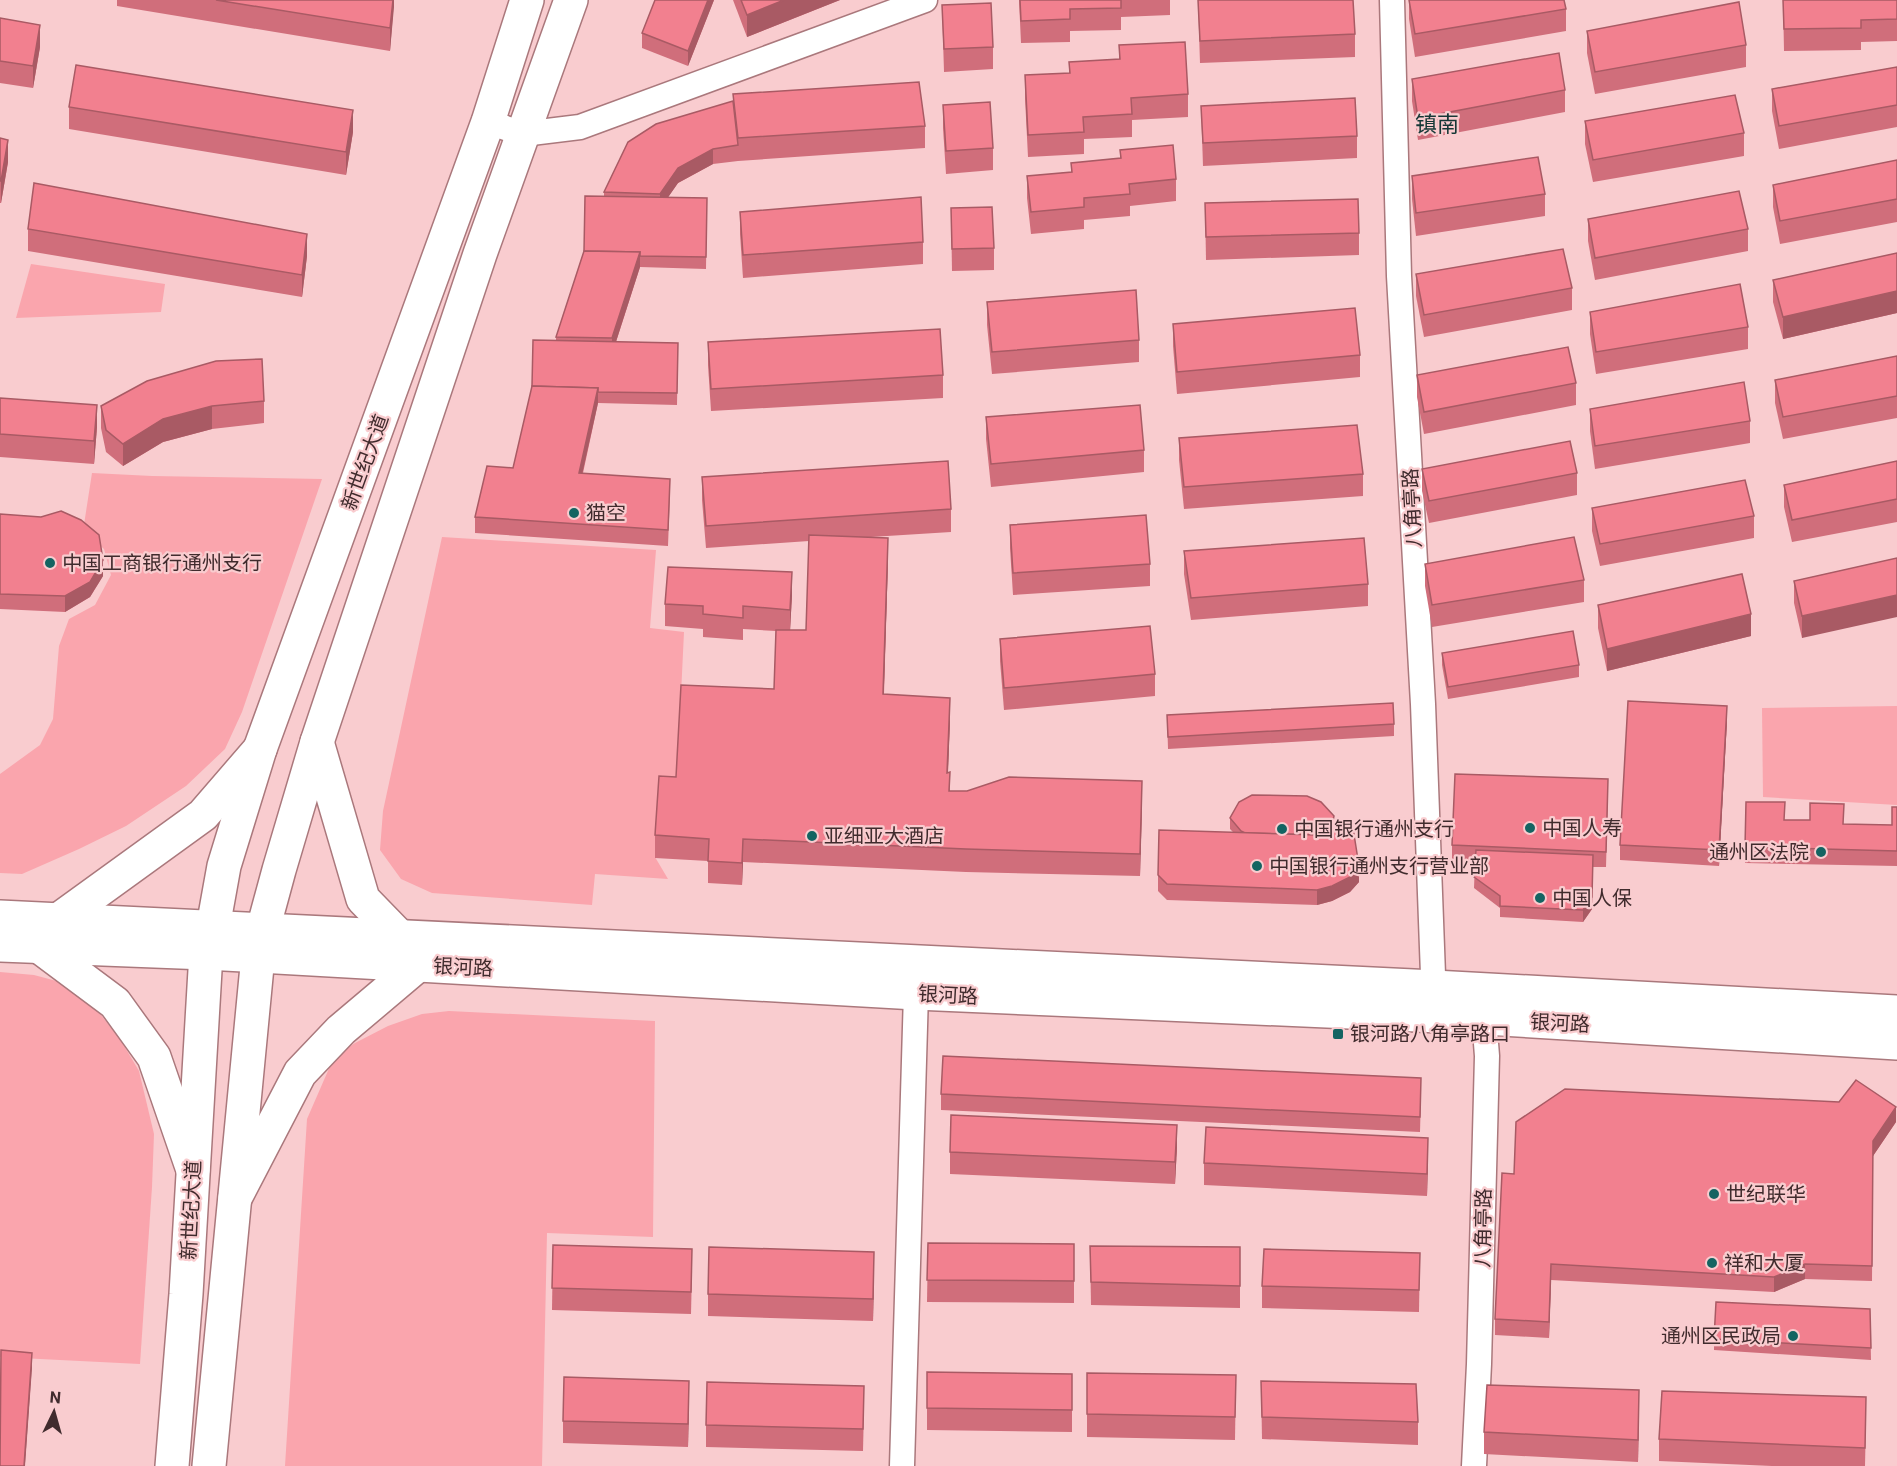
<svg xmlns="http://www.w3.org/2000/svg" width="1897" height="1466" viewBox="0 0 1897 1466" font-family="Roboto,'Noto Sans SC',sans-serif">
  <style>
    .green { fill: #faa5ad }
    .lines { fill: none; stroke-linecap: round; stroke-linejoin: round }
    .minor-casing { stroke: #aa787c; stroke-width: 27 }
    .secondary-casing { stroke: #aa787c; stroke-width: 36 }
    .primary-casing { stroke: #aa787c; stroke-width: 36 }
    .minor { stroke: #fff; stroke-width: 24 }
    .secondary { stroke: #fff; stroke-width: 33 }
    .primary { stroke: #fff; stroke-width: 33 }
    .wall { fill: #d06e7b }
    .shaded-wall { fill: #a95a64 }
    .building { fill: #f2808f; stroke: #a95a64; stroke-width: 1.5 }
    .poi-dot { fill: #146462; stroke: #f9cccf; stroke-width: 2 }
    .labels { text-anchor: middle; stroke-width: 4.5; stroke-linejoin: round; paint-order: stroke }
    .street-label { font-size: 20px; fill: #402b2d; stroke: #f9cccf }
    .poi-label { font-size: 20px; fill: #402b2d; stroke: #f9cccf; text-anchor: start }
    .quarter-label { font-size: 22px; fill: #153736; stroke: #f9cccf }
  </style>
  <rect width="100%" height="100%" fill="#f9cccf"/>
  <!-- green -->
  <g class="green">
    <polygon points="31,264 165,284 161,312 16,318"/>
    <polygon points="92,473 152,476 322,479 242,712 225,749 186,786 126,826 79,849 22,874 0,873 0,774 40,745 53,719 59,646 69,619 95,605 111,575 104,549 83,531"/>
    <polygon points="442,537 656,550 650,628 684,632 676,799 655,857 668,879 595,874 592,905 432,893 401,879 380,850 383,811"/>
    <polygon points="1897,706 1897,805 1763,797 1762,708"/>
    <polygon points="0,972 34,975 64,983 101,1015 120,1039 139,1071 154,1134 152,1187 140,1364 0,1357"/>
    <polygon points="449,1011 655,1021 653,1237 547,1233 542,1466 285,1466 307,1119 334,1057 355,1043 388,1026 422,1014"/>
  </g>
  <g class="lines">
    <defs>
      <g id="minor">
        <polyline points="1392,0 1399,276 1423,704 1434,1002"/>
        <polyline points="488,122 523,134 580,127 925,0"/>
        <polyline points="902,1466 916,993"/>
        <polyline points="1474,1466 1479,1364 1487,1056 1484,1018 1487,1004"/>
      </g>
      <g id="secondary">
        <polyline points="317,742 363,899 399,936"/>
        <polyline points="0,917 1434,987 1897,1012"/>
        <polyline points="58,920 203,815 260,749"/>
        <polyline points="0,945 206,953 916,993 1484,1018 1897,1043"/>
        <polyline points="40,947 115,1003 154,1057 193,1170"/>
        <polyline points="235,1198 300,1073 341,1030 418,965"/>
      </g>
      <g id="primary">
        <polyline points="172,1466 186,1294 206,953 213,927 224,866 260,749 488,122 527,0"/>
        <polyline points="209,1466 258,956 263,929 279,870 317,742 480,254 571,0"/>
      </g>
    </defs>
    <!-- minor casing -->
    <use href="#minor" class="minor-casing"/>
    <!-- secondary casing -->
    <use href="#secondary" class="secondary-casing"/>
    <!-- primary casing -->
    <use href="#primary" class="primary-casing"/>
    <!-- minor -->
    <use href="#minor" class="minor"/>
    <!-- secondary -->
    <use href="#secondary" class="secondary"/>
    <!-- primary -->
    <use href="#primary" class="primary"/>
  </g>
  <!-- wall -->
  <g class="wall">
    <polygon points="117,0 394,0 390,51 117,6"/>
    <polygon points="714,0 688,66 642,48 642,33"/>
    <polygon points="733,0 840,0 747,37"/>
    <polygon points="1019,0 1170,0 1170,15 1121,17 1121,30 1070,31 1070,42 1021,43"/>
    <polygon points="1198,0 1355,34 1355,57 1200,63"/>
    <polygon points="1409,0 1564,0 1566,9 1566,31 1415,57 1409,19"/>
    <polygon points="1783,0 1897,0 1897,41 1861,42 1861,50 1784,51"/>
    <polygon points="942,5 993,47 993,69 944,72"/>
    <polygon points="0,18 40,47 33,88 0,83"/>
    <polygon points="1587,31 1746,45 1746,67 1595,94 1587,53"/>
    <polygon points="1119,45 1188,94 1188,117 1132,120 1132,137 1084,139 1084,154 1028,157 1025,98 1025,75 1069,73 1069,62 1119,59"/>
    <polygon points="1897,67 1897,127 1779,149 1772,111 1772,89"/>
    <polygon points="1412,79 1565,90 1565,112 1418,140 1412,101"/>
    <polygon points="733,94 925,126 925,148 738,161 713,164 678,183 668,197 707,198 706,269 640,267 616,342 678,343 677,405 598,403 583,473 670,494 668,546 475,533 475,517 513,468 556,341 556,337 584,251 604,196 604,192 733,101"/>
    <polygon points="943,105 993,148 993,170 946,174 943,128"/>
    <polygon points="1201,106 1357,136 1357,158 1203,166"/>
    <polygon points="69,107 353,132 346,175 69,129"/>
    <polygon points="1585,121 1744,133 1744,156 1593,182 1585,144"/>
    <polygon points="0,138 8,162 1,203 0,203"/>
    <polygon points="1120,150 1176,179 1176,201 1130,206 1130,216 1084,220 1084,229 1031,234 1027,198 1027,176 1071,172 1071,163 1120,158"/>
    <polygon points="1897,160 1897,222 1780,244 1773,207 1773,185"/>
    <polygon points="1412,176 1545,194 1545,216 1416,236 1412,199"/>
    <polygon points="1205,203 1359,233 1359,255 1206,260"/>
    <polygon points="951,208 994,248 994,270 952,271"/>
    <polygon points="740,212 923,242 923,264 743,278 740,234"/>
    <polygon points="1588,219 1748,229 1748,251 1595,280 1588,241"/>
    <polygon points="28,229 307,256 302,297 28,251"/>
    <polygon points="1897,253 1897,313 1783,339 1773,302 1773,280"/>
    <polygon points="1416,274 1572,288 1572,310 1424,337 1416,296"/>
    <polygon points="987,302 1139,340 1139,362 992,374 987,325"/>
    <polygon points="1590,312 1748,327 1748,349 1596,374 1590,334"/>
    <polygon points="1173,324 1360,355 1360,377 1177,394 1173,346"/>
    <polygon points="708,342 943,375 943,398 711,411 708,365"/>
    <polygon points="1897,356 1897,418 1783,439 1775,403 1775,380"/>
    <polygon points="1417,375 1576,383 1576,405 1424,434 1417,397"/>
    <polygon points="0,398 97,427 94,464 0,457"/>
    <polygon points="264,401 264,423 212,429 163,442 123,466 106,452 101,428 101,406"/>
    <polygon points="1590,409 1750,421 1750,443 1595,469 1590,431"/>
    <polygon points="986,417 1144,450 1144,472 991,487 986,439"/>
    <polygon points="1179,438 1363,474 1363,496 1184,509 1179,460"/>
    <polygon points="1897,461 1897,522 1792,542 1784,507 1784,485"/>
    <polygon points="1422,469 1577,473 1577,495 1429,523 1422,491"/>
    <polygon points="702,477 951,509 951,532 871,537 888,560 884,694 950,720 948,773 950,791 1142,803 1140,876 966,872 743,862 742,885 708,883 708,861 655,858 655,835 676,777 774,689 776,631 743,629 743,640 703,637 703,629 665,626 665,604 792,595 790,630 806,630 809,541 706,548 702,500"/>
    <polygon points="1592,508 1754,516 1754,538 1600,566 1592,531"/>
    <polygon points="0,514 103,576 90,597 65,612 0,609"/>
    <polygon points="1010,525 1150,564 1150,586 1013,595 1010,548"/>
    <polygon points="1184,551 1368,584 1368,606 1191,620 1184,574"/>
    <polygon points="1897,558 1802,638 1794,603 1794,581"/>
    <polygon points="1425,564 1584,580 1584,602 1432,627 1425,586"/>
    <polygon points="1598,605 1751,636 1607,671 1598,628"/>
    <polygon points="1000,639 1155,674 1155,696 1004,710 1000,661"/>
    <polygon points="1442,653 1579,665 1579,677 1448,699 1442,665"/>
    <polygon points="1167,715 1394,724 1394,736 1168,749"/>
    <polygon points="1727,721 1719,866 1620,860 1620,845"/>
    <polygon points="1608,795 1606,867 1593,867 1592,909 1583,922 1500,917 1500,908 1474,888 1475,862 1452,861 1452,845"/>
    <polygon points="1746,802 1785,820 1810,820 1843,824 1892,825 1897,807 1897,866 1745,863"/>
    <polygon points="1230,818 1334,826 1359,882 1350,892 1332,901 1317,905 1167,900 1158,891 1158,875 1233,832 1230,829"/>
    <polygon points="941,1094 1421,1094 1420,1132 941,1110"/>
    <polygon points="1896,1122 1873,1156 1872,1281 1805,1279 1774,1292 1551,1280 1549,1338 1495,1335 1495,1319 1514,1174"/>
    <polygon points="1177,1147 1175,1184 950,1174 950,1152"/>
    <polygon points="1428,1160 1427,1196 1204,1185 1204,1163"/>
    <polygon points="928,1243 1074,1244 1074,1303 927,1302"/>
    <polygon points="553,1245 692,1271 691,1314 552,1310"/>
    <polygon points="1090,1246 1240,1247 1240,1308 1091,1305"/>
    <polygon points="1420,1253 1419,1312 1262,1308 1262,1286"/>
    <polygon points="874,1275 873,1321 708,1316 708,1294"/>
    <polygon points="1870,1309 1871,1360 1714,1350 1714,1339"/>
    <polygon points="927,1372 1072,1374 1072,1432 927,1430"/>
    <polygon points="1087,1373 1236,1375 1235,1440 1087,1437"/>
    <polygon points="1261,1381 1418,1422 1418,1445 1262,1439"/>
    <polygon points="689,1403 688,1447 563,1443 563,1421"/>
    <polygon points="864,1408 863,1451 706,1447 706,1425"/>
    <polygon points="1639,1412 1638,1462 1484,1454 1484,1432"/>
    <polygon points="1866,1419 1865,1466 1772,1466 1659,1461 1659,1439"/>
  </g>
  <!-- shaded-wall -->
  <g class="shaded-wall">
    <polygon points="393,0 394,0 394,7 390,51 390,28"/>
    <polygon points="708,0 714,0 688,66 688,51"/>
    <polygon points="784,0 840,0 747,37 747,15"/>
    <polygon points="40,25 40,47 33,88 33,66"/>
    <polygon points="353,110 353,132 346,175 346,152"/>
    <polygon points="8,140 8,162 1,203 1,181"/>
    <polygon points="713,149 713,164 678,183 660,209 660,194 678,168"/>
    <polygon points="307,234 307,256 302,297 302,275"/>
    <polygon points="640,252 640,267 612,354 612,338"/>
    <polygon points="1897,291 1897,313 1783,339 1783,317"/>
    <polygon points="598,388 598,403 579,488 579,473"/>
    <polygon points="97,405 97,427 94,464 94,441"/>
    <polygon points="212,406 212,429 163,442 123,466 123,444 163,419"/>
    <polygon points="888,538 888,560 883,716 883,694"/>
    <polygon points="103,560 103,576 90,597 65,612 65,596"/>
    <polygon points="792,572 792,595 790,632 790,610"/>
    <polygon points="1897,595 1897,617 1802,638 1802,616"/>
    <polygon points="1751,614 1751,636 1607,671 1607,649"/>
    <polygon points="950,698 950,720 947,795 947,773"/>
    <polygon points="1727,706 1727,721 1719,866 1719,850"/>
    <polygon points="1142,781 1142,803 1140,876 1140,854"/>
    <polygon points="743,839 743,862 742,885 742,863"/>
    <polygon points="1593,855 1592,909 1583,922 1583,910"/>
    <polygon points="1359,866 1359,882 1350,892 1332,901 1317,905 1317,890"/>
    <polygon points="1896,1107 1896,1122 1873,1156 1872,1281 1873,1141"/>
    <polygon points="1177,1125 1177,1147 1175,1184 1175,1162"/>
    <polygon points="1428,1138 1428,1160 1427,1196 1427,1174"/>
    <polygon points="874,1252 874,1275 873,1321 873,1299"/>
    <polygon points="1551,1264 1551,1280 1549,1338 1549,1322"/>
    <polygon points="1805,1264 1805,1279 1774,1292 1774,1277"/>
    <polygon points="32,1353 32,1368 25,1466 24,1466"/>
    <polygon points="689,1381 689,1403 688,1447 688,1424"/>
    <polygon points="1639,1390 1639,1412 1638,1462 1638,1440"/>
  </g>
  <!-- building -->
  <g class="building">
    <polygon points="216,0 393,0 390,28"/>
    <polygon points="655,0 708,0 688,51 642,33"/>
    <polygon points="741,0 784,0 747,15"/>
    <polygon points="1020,0 1121,0 1121,8 1070,9 1070,19 1021,21"/>
    <polygon points="1198,0 1353,0 1355,34 1200,41"/>
    <polygon points="1409,0 1564,0 1566,9 1415,34"/>
    <polygon points="1783,0 1897,0 1897,19 1861,20 1861,28 1784,29"/>
    <polygon points="1739,2 1746,45 1595,72 1587,31"/>
    <polygon points="991,3 993,47 944,49 942,5"/>
    <polygon points="0,18 40,25 33,66 0,61"/>
    <polygon points="1185,42 1188,94 1131,98 1132,114 1083,117 1084,132 1028,135 1025,75 1070,73 1069,62 1120,59 1119,45"/>
    <polygon points="1559,53 1565,90 1418,118 1412,79"/>
    <polygon points="76,65 353,110 346,152 69,107"/>
    <polygon points="1897,67 1897,105 1779,126 1772,89"/>
    <polygon points="919,82 925,126 738,138 733,94"/>
    <polygon points="1735,95 1744,133 1593,160 1585,121"/>
    <polygon points="1355,98 1357,136 1203,143 1201,106"/>
    <polygon points="733,101 738,145 713,149 678,168 660,194 604,192 628,142 656,124"/>
    <polygon points="990,102 993,148 946,151 943,105"/>
    <polygon points="0,138 8,140 1,181 0,181"/>
    <polygon points="1173,145 1176,179 1129,184 1130,194 1084,198 1084,207 1031,212 1027,176 1072,172 1071,163 1121,158 1120,150"/>
    <polygon points="1538,157 1545,194 1416,213 1412,176"/>
    <polygon points="1897,160 1897,199 1780,221 1773,185"/>
    <polygon points="34,183 307,234 302,275 28,229"/>
    <polygon points="1739,191 1748,229 1595,258 1588,219"/>
    <polygon points="585,196 707,198 706,257 640,256 640,252 584,251"/>
    <polygon points="921,197 923,242 743,255 740,212"/>
    <polygon points="1358,199 1359,233 1206,237 1205,203"/>
    <polygon points="992,207 994,248 952,249 951,208"/>
    <polygon points="1563,249 1572,288 1424,315 1416,274"/>
    <polygon points="584,251 640,252 612,338 556,337"/>
    <polygon points="1897,253 1897,291 1783,317 1773,280"/>
    <polygon points="1740,284 1748,327 1596,352 1590,312"/>
    <polygon points="1136,290 1139,340 992,352 987,302"/>
    <polygon points="1355,308 1360,355 1177,372 1173,324"/>
    <polygon points="940,329 943,375 711,389 708,342"/>
    <polygon points="533,340 678,343 677,393 598,392 598,388 532,386"/>
    <polygon points="1568,347 1576,383 1424,412 1417,375"/>
    <polygon points="1897,356 1897,396 1783,417 1775,380"/>
    <polygon points="262,359 264,401 212,406 163,419 123,444 106,430 101,406 147,381 216,361"/>
    <polygon points="1744,382 1750,421 1595,446 1590,409"/>
    <polygon points="532,386 598,388 579,473 670,479 668,530 475,517 487,466 513,468"/>
    <polygon points="0,398 97,405 94,441 0,434"/>
    <polygon points="1140,405 1144,450 991,464 986,417"/>
    <polygon points="1357,425 1363,474 1184,487 1179,438"/>
    <polygon points="1570,441 1577,473 1429,501 1422,469"/>
    <polygon points="948,461 951,509 706,526 702,477"/>
    <polygon points="1897,461 1897,499 1792,520 1784,485"/>
    <polygon points="1745,480 1754,516 1600,544 1592,508"/>
    <polygon points="61,511 81,520 99,535 103,560 90,582 65,596 0,594 0,514 41,517"/>
    <polygon points="1146,515 1150,564 1013,573 1010,525"/>
    <polygon points="809,535 888,538 883,694 950,698 947,773 950,772 949,791 967,791 1009,777 1142,781 1140,854 966,849 743,839 742,863 708,861 709,839 655,835 659,776 676,777 681,685 774,689 776,630 806,630"/>
    <polygon points="1574,537 1584,580 1432,605 1425,564"/>
    <polygon points="1364,538 1368,584 1191,598 1184,551"/>
    <polygon points="1897,558 1897,595 1802,616 1794,581"/>
    <polygon points="668,567 792,572 790,610 743,606 743,618 703,614 703,606 665,604"/>
    <polygon points="1742,574 1751,614 1607,649 1598,605"/>
    <polygon points="1150,626 1155,674 1004,688 1000,639"/>
    <polygon points="1573,631 1579,665 1448,687 1442,653"/>
    <polygon points="1628,701 1727,706 1719,850 1620,845"/>
    <polygon points="1393,703 1394,724 1168,737 1167,715"/>
    <polygon points="1455,774 1608,779 1606,852 1452,845"/>
    <polygon points="1252,795 1307,796 1321,802 1334,816 1332,826 1316,835 1245,833 1241,831 1230,818 1239,802"/>
    <polygon points="1746,802 1785,802 1784,820 1810,820 1810,803 1844,804 1843,824 1892,825 1892,807 1897,807 1897,851 1745,847"/>
    <polygon points="1331,826 1353,828 1359,866 1350,877 1332,886 1317,890 1167,884 1158,875 1159,830 1316,835"/>
    <polygon points="1476,850 1593,855 1592,897 1583,910 1500,906 1500,896 1474,877"/>
    <polygon points="943,1056 1421,1078 1420,1117 941,1094"/>
    <polygon points="1856,1080 1896,1107 1873,1141 1872,1266 1805,1264 1774,1277 1551,1264 1549,1322 1495,1319 1502,1173 1514,1174 1516,1122 1565,1089 1839,1102"/>
    <polygon points="951,1115 1177,1125 1175,1162 950,1152"/>
    <polygon points="1206,1127 1428,1138 1427,1174 1204,1163"/>
    <polygon points="928,1243 1074,1244 1074,1281 927,1280"/>
    <polygon points="553,1245 692,1249 691,1292 552,1288"/>
    <polygon points="1090,1246 1240,1247 1240,1286 1091,1282"/>
    <polygon points="709,1247 874,1252 873,1299 708,1294"/>
    <polygon points="1264,1249 1420,1253 1419,1290 1262,1286"/>
    <polygon points="1716,1302 1870,1309 1871,1348 1714,1339"/>
    <polygon points="1,1350 32,1353 24,1466 0,1466"/>
    <polygon points="927,1372 1072,1374 1072,1410 927,1408"/>
    <polygon points="1087,1373 1236,1375 1235,1417 1087,1414"/>
    <polygon points="564,1377 689,1381 688,1424 563,1421"/>
    <polygon points="1261,1381 1416,1384 1418,1422 1262,1417"/>
    <polygon points="707,1382 864,1386 863,1429 706,1425"/>
    <polygon points="1487,1385 1639,1390 1638,1440 1484,1432"/>
    <polygon points="1662,1391 1866,1397 1865,1448 1659,1439"/>
  </g>
  <!-- markers -->
  <g class="poi-dot">
    <circle cx="574" cy="513" r="6"/>
    <circle cx="50" cy="563" r="6"/>
    <circle cx="1530" cy="828" r="6"/>
    <circle cx="1282" cy="829" r="6"/>
    <circle cx="812" cy="836" r="6"/>
    <circle cx="1821" cy="852" r="6"/>
    <circle cx="1257" cy="866" r="6"/>
    <circle cx="1540" cy="898" r="6"/>
    <rect x="1332" y="1028" width="12" height="12" rx="3"/>
    <circle cx="1714" cy="1194" r="6"/>
    <circle cx="1712" cy="1263" r="6"/>
    <circle cx="1793" cy="1336" r="6"/>
  </g>
  <g class="labels">
    <!-- street labels -->
    <g class="street-label">
      <text transform="translate(365 462) rotate(-70)" y="7">新世纪大道</text>
      <text transform="translate(1412 508) rotate(-93)" y="7">八角亭路</text>
      <text transform="translate(463 967) rotate(3)" y="7">银河路</text>
      <text transform="translate(948 995) rotate(3)" y="7">银河路</text>
      <text transform="translate(1560 1023) rotate(3)" y="7">银河路</text>
      <text transform="translate(191 1210) rotate(-87)" y="7">新世纪大道</text>
      <text transform="translate(1483 1228) rotate(-89)" y="7">八角亭路</text>
    </g>
    <!-- poi labels -->
    <g class="poi-label">
      <text x="586" y="520">猫空</text>
      <text x="62" y="570">中国工商银行通州支行</text>
      <text x="1542" y="835">中国人寿</text>
      <text x="1294" y="836">中国银行通州支行</text>
      <text x="824" y="843">亚细亚大酒店</text>
      <text x="1809" y="859" text-anchor="end">通州区法院</text>
      <text x="1269" y="873">中国银行通州支行营业部</text>
      <text x="1552" y="905">中国人保</text>
      <text x="1350" y="1041">银河路八角亭路口</text>
      <text x="1726" y="1201">世纪联华</text>
      <text x="1724" y="1270">祥和大厦</text>
      <text x="1781" y="1343" text-anchor="end">通州区民政局</text>
    </g>
    <!-- quarter labels -->
    <g class="quarter-label">
      <text x="1437" y="132">镇南</text>
    </g>
  </g>
  <!-- north arrow -->
  <g transform="translate(54 1412) rotate(5)" stroke="#f9cccf" stroke-width="4.5" paint-order="stroke">
  <path d="M0-4.5L10 22L0 15L-10 22Z" fill="#402b2d"/>
  <text y="-9" font-size="16" font-weight="bold" text-anchor="middle" fill="#402b2d">N</text>
  </g>
</svg>
